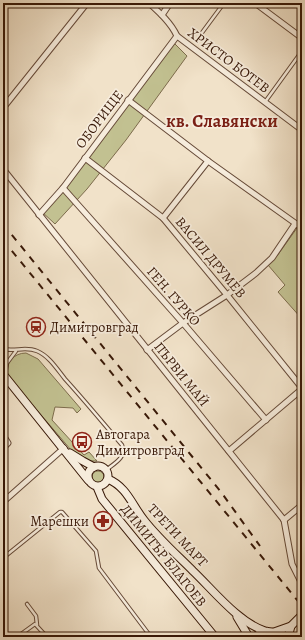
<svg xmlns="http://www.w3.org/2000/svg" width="305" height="640" viewBox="0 0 305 640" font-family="Alegreya,serif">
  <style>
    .green { fill: #c2c191; stroke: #7d6c4c }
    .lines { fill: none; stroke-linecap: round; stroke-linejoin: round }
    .lane-casing { stroke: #664a38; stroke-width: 4.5 }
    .street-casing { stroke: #664a38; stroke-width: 7 }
    .secondary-casing { stroke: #381807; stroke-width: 9 }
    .lane { stroke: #f6ecdc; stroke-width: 2.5 }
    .street { stroke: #f6ecdc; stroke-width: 5 }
    .secondary { stroke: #f6ecdc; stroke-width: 7 }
    .rail { stroke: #381807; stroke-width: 2; stroke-dasharray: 7 7; stroke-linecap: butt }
    .labels { text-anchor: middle; stroke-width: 3.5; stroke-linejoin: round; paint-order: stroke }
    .street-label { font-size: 14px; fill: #381807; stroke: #f6ecdc }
    .poi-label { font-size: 14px; fill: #381807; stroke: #f6ecdc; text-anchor: start }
    .district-label { font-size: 18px; font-weight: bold; fill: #7a1f14; stroke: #f6ecdc }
  </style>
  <rect width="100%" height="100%" fill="#f1e2c9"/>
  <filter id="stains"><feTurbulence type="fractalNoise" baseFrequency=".005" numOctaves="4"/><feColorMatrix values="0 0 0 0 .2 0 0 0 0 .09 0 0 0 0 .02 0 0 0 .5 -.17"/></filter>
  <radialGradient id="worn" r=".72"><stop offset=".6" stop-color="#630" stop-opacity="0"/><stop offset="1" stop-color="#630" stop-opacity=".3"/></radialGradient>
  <!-- green -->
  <g class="green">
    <polygon points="173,42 187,56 126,140 87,189 55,224 41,211 101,137"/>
    <polygon points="297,228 302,232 302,319 278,292 285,285 268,265 277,256"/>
    <path d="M 26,353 L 38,359 L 81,409 L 77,413 L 73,408 L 55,407 L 52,420 L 84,455 L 89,452 L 97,461 L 89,461 L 71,450 L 7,375 C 6,362 14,353 26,353 Z"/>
    <circle cx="98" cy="477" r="6"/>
  </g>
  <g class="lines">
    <defs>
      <g id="lane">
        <polyline points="201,34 224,3"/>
        <polyline points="265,102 302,51"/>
        <path d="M 3,349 C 15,352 25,346 37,351 C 49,356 57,369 65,379 C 85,401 103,423 122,445 C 127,457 115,463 106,470"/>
        <polyline points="5,374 7,363 16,351"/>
        <polyline points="3,558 60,512 62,512 96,551 99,568 151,637"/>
        <polyline points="27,604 36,616 37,625"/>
        <polyline points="17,637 35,624 47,637"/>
      </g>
      <g id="street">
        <path d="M 149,3 C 160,13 171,23 177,36 L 302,130"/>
        <polyline points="255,3 302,38"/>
        <polyline points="162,15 170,3"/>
        <polyline points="128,100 208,161 302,228"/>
        <polyline points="3,108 87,3"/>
        <polyline points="85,158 163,218 227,295 302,388"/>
        <polyline points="3,169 284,520"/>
        <polyline points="63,188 183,323 266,420"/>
        <polyline points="39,215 63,188 177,36"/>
        <polyline points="163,218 208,161"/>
        <polyline points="147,350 183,323 227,295 256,273 272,258 295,224"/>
        <polyline points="3,435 8,443 3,448"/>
        <polyline points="229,451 302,389"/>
        <polyline points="3,502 64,448"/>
        <polyline points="284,520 292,564 302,584"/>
        <polyline points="284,520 302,505"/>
      </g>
      <g id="secondary">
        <polyline points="3,374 88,480"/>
        <polyline points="70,453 83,461 94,467"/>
        <circle cx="98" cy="476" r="10"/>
        <path d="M 108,479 C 127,487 132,505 144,520 C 158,538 176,554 193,571 C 214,591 238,622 265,631"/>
        <polyline points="97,487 102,499 215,637"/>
        <polyline points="237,617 249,637"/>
        <polyline points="274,632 291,626 302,615"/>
        <path d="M 255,637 C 263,629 273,630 282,637"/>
        <polyline points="288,637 291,626"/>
      </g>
    </defs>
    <!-- lane casing -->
    <use href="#lane" class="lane-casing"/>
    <!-- street casing -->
    <use href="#street" class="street-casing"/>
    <!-- secondary casing -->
    <use href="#secondary" class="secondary-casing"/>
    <!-- lane -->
    <use href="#lane" class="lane"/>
    <!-- street -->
    <use href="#street" class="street"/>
    <!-- secondary -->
    <use href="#secondary" class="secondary"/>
    <!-- rail -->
    <g class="rail">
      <polyline points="3,224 221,492 260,546"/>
      <polyline points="3,240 302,606"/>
    </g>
  </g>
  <!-- icons -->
  <defs>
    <symbol id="station-ring" viewBox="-11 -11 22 22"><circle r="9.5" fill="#f6ecdc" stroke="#8f2418" stroke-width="1.5"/><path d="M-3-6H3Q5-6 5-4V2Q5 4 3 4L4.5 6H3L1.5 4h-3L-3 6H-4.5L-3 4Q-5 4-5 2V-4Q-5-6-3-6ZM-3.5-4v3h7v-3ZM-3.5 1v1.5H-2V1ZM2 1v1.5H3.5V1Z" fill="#8f2418"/></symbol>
    <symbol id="bus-ring" viewBox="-11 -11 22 22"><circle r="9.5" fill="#f6ecdc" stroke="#8f2418" stroke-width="1.5"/><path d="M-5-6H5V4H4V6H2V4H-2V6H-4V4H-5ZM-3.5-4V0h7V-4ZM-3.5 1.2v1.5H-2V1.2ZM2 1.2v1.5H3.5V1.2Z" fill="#8f2418"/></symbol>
    <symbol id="pharmacy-ring" viewBox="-11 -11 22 22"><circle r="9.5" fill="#f6ecdc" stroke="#8f2418" stroke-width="1.5"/><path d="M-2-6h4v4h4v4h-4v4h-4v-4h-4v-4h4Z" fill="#8f2418"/></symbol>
  </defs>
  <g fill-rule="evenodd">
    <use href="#station-ring" x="25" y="316" width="22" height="22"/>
    <use href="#bus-ring" x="71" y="431" width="22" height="22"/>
    <use href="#pharmacy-ring" x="92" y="510" width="22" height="22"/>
  </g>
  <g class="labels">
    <!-- street labels -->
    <g class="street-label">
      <text transform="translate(229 60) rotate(37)" y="5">ХРИСТО БОТЕВ</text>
      <text transform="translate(99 119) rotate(-53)" y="5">ОБОРИЩЕ</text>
      <text transform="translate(211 257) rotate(50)" y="5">ВАСИЛ ДРУМЕВ</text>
      <text transform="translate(174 296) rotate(49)" y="5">ГЕН. ГУРКО</text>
      <text transform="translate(182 374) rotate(51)" y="5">ПЪРВИ МАЙ</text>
      <text transform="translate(178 535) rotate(47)" y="5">ТРЕТИ МАРТ</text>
      <text transform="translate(164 555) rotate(51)" y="5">ДИМИТЪР БЛАГОЕВ</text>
    </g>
    <!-- poi labels -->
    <g class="poi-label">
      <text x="50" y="332">Димитровград</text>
      <text x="96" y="439">Автогара<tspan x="96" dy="16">Димитровград</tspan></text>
      <text x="89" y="526" text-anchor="end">Марешки</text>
    </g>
    <!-- district labels -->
    <g class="district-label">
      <text x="222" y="127">кв. Славянски</text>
    </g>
  </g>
  <!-- margin -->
  <rect width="305" height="640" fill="none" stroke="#f1e2c9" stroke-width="16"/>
  <rect x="4" y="4" width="297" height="632" fill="none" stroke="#381807" stroke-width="2"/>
  <rect x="8" y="8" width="289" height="624" fill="none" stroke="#381807"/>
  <rect width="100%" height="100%" filter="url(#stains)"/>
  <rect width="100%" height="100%" fill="url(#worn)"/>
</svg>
